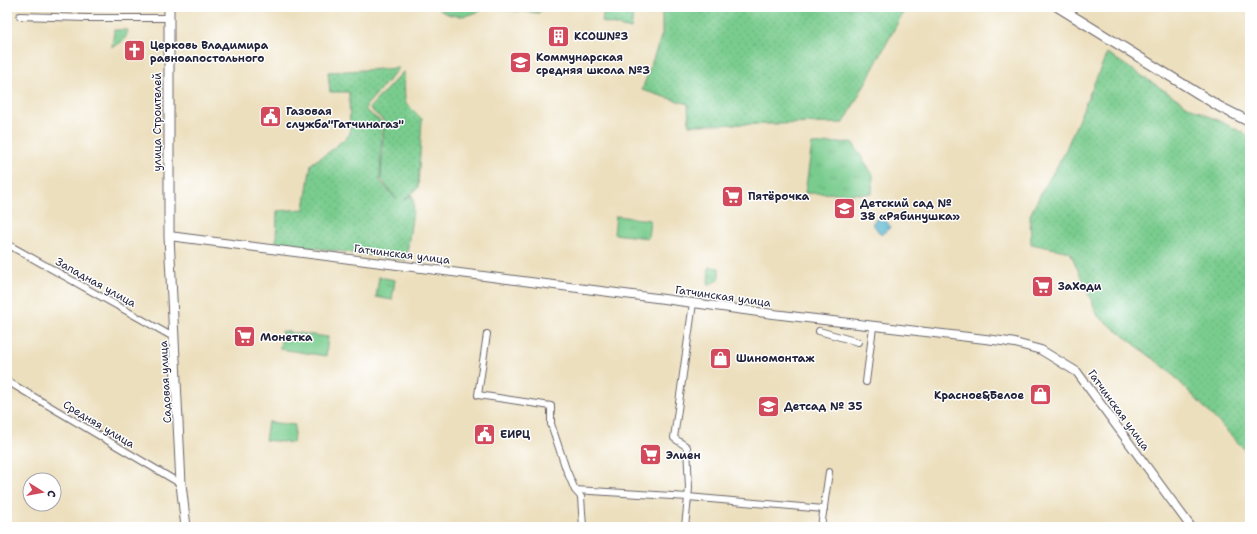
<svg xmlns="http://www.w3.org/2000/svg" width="1257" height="534" viewBox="0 0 1257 534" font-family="'Shantell Sans',sans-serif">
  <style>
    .grass { fill: url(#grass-dots); stroke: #4e7764 }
    .park { fill: url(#park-tufts); stroke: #4e7764 }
    .garden { fill: #79cc8e; stroke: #4e7764 }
    .water { fill: url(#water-ripples); stroke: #366982 }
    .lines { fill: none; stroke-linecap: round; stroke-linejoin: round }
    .minor-casing { stroke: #696468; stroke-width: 8 }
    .tertiary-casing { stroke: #696468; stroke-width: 10 }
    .secondary-casing { stroke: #696468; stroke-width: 11 }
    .minor { stroke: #fff; stroke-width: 6 }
    .tertiary { stroke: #fff; stroke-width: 8 }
    .secondary { stroke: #fff; stroke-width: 9 }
    .labels { text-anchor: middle; stroke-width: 3; stroke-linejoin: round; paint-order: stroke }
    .poi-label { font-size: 11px; font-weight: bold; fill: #22223b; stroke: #fff; text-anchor: start }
    .street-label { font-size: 11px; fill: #22223b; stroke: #fff }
  </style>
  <defs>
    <pattern id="grass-dots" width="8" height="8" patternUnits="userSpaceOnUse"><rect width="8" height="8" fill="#79cc8e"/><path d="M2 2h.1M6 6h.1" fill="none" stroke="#68af7b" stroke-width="1.8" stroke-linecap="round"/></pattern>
    <pattern id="park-tufts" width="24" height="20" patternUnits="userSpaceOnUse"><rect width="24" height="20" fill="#79cc8e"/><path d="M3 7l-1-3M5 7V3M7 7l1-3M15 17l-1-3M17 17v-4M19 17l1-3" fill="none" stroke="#68af7b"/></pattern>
    <pattern id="water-ripples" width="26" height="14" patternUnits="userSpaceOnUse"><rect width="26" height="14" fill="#4ab0c9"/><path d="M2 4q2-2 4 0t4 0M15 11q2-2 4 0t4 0" fill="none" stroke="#3d8fa4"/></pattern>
  </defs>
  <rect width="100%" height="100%" fill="#fff"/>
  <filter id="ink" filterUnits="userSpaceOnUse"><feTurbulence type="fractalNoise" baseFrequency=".025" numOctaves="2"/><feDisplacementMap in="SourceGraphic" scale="8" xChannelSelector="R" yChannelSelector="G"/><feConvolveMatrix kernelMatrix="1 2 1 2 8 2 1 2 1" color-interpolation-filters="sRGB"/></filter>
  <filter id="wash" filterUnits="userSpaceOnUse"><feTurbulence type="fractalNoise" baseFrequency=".012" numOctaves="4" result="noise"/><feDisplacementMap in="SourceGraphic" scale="16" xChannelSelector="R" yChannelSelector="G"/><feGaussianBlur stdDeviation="0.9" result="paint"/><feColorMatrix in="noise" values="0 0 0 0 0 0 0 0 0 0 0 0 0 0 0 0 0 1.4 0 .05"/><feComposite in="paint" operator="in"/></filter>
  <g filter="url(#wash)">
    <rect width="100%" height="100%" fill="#ecdfbd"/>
    <!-- grass -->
    <g class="grass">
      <polygon points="495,7 540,7 539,13 495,9"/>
      <polygon points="604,7 609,7 609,10 633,16 631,29 602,22"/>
      <polygon points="662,7 906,7 844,123 689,125 688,104 642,90 662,34"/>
      <polygon points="1107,53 1188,106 1250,136 1250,455 1169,371 1098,316 1070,252 1031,244 1030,215 1041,193 1063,156"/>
      <polygon points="399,68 366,106 365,110 382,122 380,181 396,199 381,179 384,121 369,108 404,71 405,102 422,119 418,188 404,200 412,195 414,204 406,260 276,243 277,211 304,209 311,164 329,152 350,134 349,92 330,92 328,72"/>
    </g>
    <!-- park -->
    <g class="park">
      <path d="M 114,30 L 128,30 C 126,40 121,43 112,47 Z"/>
      <polygon points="852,142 873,175 872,194 805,193 812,144"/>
      <polygon points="616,216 650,220 648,238 614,234"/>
      <polygon points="709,267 719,268 719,279 708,286"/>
      <polygon points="379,277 395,280 392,300 376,297"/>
    </g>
    <!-- garden -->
    <g class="garden">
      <path d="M 436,7 L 484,7 C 471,19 449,19 436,7 Z"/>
      <polygon points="282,331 328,337 326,356 280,349"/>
      <polygon points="268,422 295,425 293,443 265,440"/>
    </g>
    <!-- water -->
    <polygon class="water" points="881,215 891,227 881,235 872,223"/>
  </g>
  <g filter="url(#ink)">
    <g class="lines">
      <defs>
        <g id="minor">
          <polyline points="20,16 86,18 169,18"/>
          <polyline points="7,244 175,338"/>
          <polyline points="819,331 858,342"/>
          <polyline points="487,334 478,395 551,406 551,424 566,469 575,490 688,497 824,509"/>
          <polyline points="7,381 181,484"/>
          <polyline points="866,382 873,327"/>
          <polyline points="575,490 581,497 583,527"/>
          <polyline points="685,527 689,488 687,447 674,438 693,303"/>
          <polyline points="821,527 829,472"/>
        </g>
        <polyline id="tertiary" points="169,236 664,299 773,314 1002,341 1015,343 1041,350 1077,372 1191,527"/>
        <g id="secondary">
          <polyline points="169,7 169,236 181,484 186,527"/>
          <polyline points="1058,7 1220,107 1250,122"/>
        </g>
      </defs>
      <!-- minor casing -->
      <use href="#minor" class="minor-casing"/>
      <!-- tertiary casing -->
      <use href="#tertiary" class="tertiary-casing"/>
      <!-- secondary casing -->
      <use href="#secondary" class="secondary-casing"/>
      <!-- minor -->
      <use href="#minor" class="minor"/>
      <!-- tertiary -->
      <use href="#tertiary" class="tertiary"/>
      <!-- secondary -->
      <use href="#secondary" class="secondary"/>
    </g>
  </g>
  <!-- icons -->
  <defs>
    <symbol id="building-square" viewBox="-11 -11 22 22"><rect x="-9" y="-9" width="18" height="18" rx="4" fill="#d1495b" stroke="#fff"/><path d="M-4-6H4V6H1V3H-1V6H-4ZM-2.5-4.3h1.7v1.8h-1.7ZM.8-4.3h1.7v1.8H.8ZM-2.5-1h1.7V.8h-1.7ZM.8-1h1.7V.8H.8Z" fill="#fff"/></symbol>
    <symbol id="church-square" viewBox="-11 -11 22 22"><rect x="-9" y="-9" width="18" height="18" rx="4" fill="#d1495b" stroke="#fff"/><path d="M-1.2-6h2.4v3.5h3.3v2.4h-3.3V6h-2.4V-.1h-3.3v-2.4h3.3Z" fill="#fff"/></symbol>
    <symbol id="school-square" viewBox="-11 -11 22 22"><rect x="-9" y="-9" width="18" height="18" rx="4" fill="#d1495b" stroke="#fff"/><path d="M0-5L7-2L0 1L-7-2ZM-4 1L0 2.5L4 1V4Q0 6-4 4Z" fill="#fff"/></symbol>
    <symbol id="civic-square" viewBox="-11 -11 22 22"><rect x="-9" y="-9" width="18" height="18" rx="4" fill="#d1495b" stroke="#fff"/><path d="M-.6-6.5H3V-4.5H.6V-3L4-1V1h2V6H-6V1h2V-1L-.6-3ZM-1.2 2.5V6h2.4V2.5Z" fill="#fff"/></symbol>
    <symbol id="supermarket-square" viewBox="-11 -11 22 22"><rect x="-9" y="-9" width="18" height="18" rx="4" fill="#d1495b" stroke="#fff"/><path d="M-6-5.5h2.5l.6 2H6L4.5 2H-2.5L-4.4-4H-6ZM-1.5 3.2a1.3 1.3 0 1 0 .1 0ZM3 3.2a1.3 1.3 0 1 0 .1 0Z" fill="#fff"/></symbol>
    <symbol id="shop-square" viewBox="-11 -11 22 22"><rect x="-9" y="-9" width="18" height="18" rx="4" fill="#d1495b" stroke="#fff"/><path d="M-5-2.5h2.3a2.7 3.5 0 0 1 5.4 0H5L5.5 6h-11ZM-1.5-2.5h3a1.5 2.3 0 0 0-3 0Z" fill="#fff"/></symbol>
  </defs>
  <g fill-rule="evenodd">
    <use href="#building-square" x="546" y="24" width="25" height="25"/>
    <use href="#church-square" x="122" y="38" width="25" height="25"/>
    <use href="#school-square" x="508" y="50" width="25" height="25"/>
    <use href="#civic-square" x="258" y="104" width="25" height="25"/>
    <use href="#supermarket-square" x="720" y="184" width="25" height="25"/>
    <use href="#school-square" x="832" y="196" width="25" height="25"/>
    <use href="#supermarket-square" x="1030" y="274" width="25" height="25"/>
    <use href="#supermarket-square" x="232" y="324" width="25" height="25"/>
    <use href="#shop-square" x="708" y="346" width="25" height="25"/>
    <use href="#shop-square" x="1028" y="382" width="25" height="25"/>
    <use href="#school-square" x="756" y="394" width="25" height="25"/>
    <use href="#civic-square" x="472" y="422" width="25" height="25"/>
    <use href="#supermarket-square" x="638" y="442" width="25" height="25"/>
  </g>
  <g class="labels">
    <!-- poi labels -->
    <g class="poi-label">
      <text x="574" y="40">КСОШ№3</text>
      <text x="150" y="49">Церковь Владимира<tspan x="150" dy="13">равноапостольного</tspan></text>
      <text x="536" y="61">Коммунарская<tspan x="536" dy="13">средняя школа №3</tspan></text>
      <text x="286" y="115">Газовая<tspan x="286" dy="13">служба"Гатчинагаз"</tspan></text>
      <text x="748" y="200">Пятёрочка</text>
      <text x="860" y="207">Детский сад №<tspan x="860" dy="13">38 «Рябинушка»</tspan></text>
      <text x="1058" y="290">ЗаХоди</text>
      <text x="260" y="341">Монетка</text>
      <text x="736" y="362">Шиномонтаж</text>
      <text x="1024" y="399" text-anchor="end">Красное&amp;Белое</text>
      <text x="784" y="410">Детсад № 35</text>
      <text x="500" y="438">ЕИРЦ</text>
      <text x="666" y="459">Элиен</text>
    </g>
    <!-- street labels -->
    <g class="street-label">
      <text transform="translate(157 122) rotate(-90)" y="4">улица Строителей</text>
      <text transform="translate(402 254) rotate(7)" y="4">Гатчинская улица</text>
      <text transform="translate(96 282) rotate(29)" y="4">Западная улица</text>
      <text transform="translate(723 296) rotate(8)" y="4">Гатчинская улица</text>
      <text transform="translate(165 382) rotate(-93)" y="4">Садовая улица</text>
      <text transform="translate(1119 410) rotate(54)" y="4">Гатчинская улица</text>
      <text transform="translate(99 424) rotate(31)" y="4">Средняя улица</text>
    </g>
  </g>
  <!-- margin -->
  <rect width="1257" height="534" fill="none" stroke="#fff" stroke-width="24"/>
  <!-- north arrow -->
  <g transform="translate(42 492) rotate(101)"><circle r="19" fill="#ffffff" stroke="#a7a7b1"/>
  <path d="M0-3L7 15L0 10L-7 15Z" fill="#d1495b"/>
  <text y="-6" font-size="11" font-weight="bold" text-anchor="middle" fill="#22223b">С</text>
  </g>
</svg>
